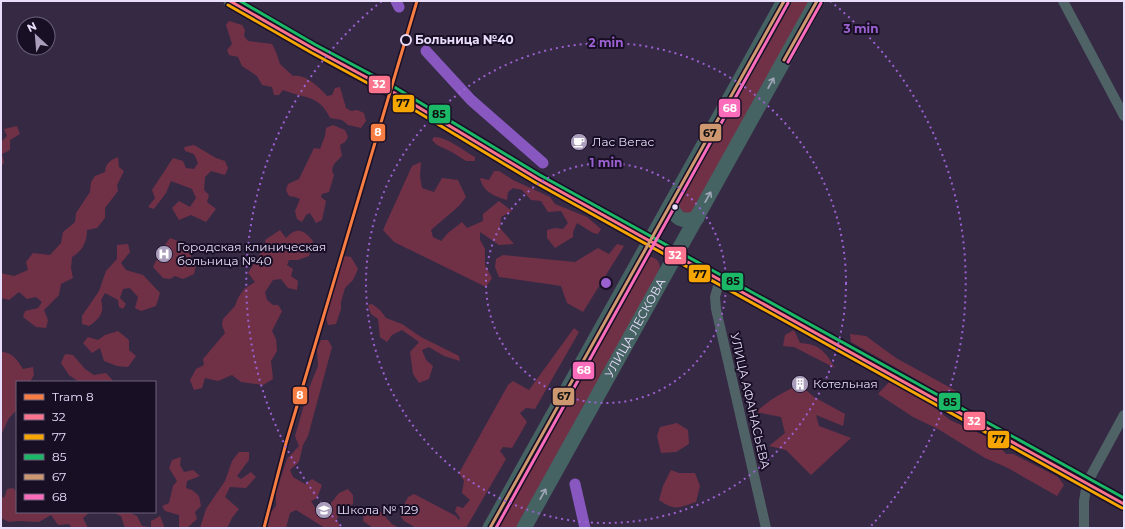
<svg xmlns="http://www.w3.org/2000/svg" width="1125" height="529" viewBox="0 0 1125 529" font-family="Montserrat,sans-serif">
  <style>
    .green { fill: #703147 }
    .lines { fill: none; stroke-linecap: round; stroke-linejoin: round }
    .canal { stroke: #8858c0; stroke-width: 11 }
    .minor { stroke: #4f6265; stroke-width: 10 }
    .tertiary { stroke: #4f6265; stroke-width: 13 }
    .secondary { stroke: #466363; stroke-width: 15 }
    .bus-1-casing { stroke: #180f25; stroke-width: 6 }
    .bus-2-casing { stroke: #180f25; stroke-width: 6 }
    .bus-3-casing { stroke: #180f25; stroke-width: 6 }
    .bus-4-casing { stroke: #180f25; stroke-width: 6 }
    .bus-5-casing { stroke: #180f25; stroke-width: 6 }
    .bus-1 { stroke: #fc738d; stroke-width: 3 }
    .bus-2 { stroke: #f7a600; stroke-width: 3 }
    .bus-3 { stroke: #1ab867; stroke-width: 3 }
    .bus-4 { stroke: #cd976f; stroke-width: 3 }
    .bus-5 { stroke: #fb6dba; stroke-width: 3 }
    .tram-1-casing { stroke: #180f25; stroke-width: 6 }
    .tram-1 { stroke: #f77d43; stroke-width: 3 }
    .oneway { stroke: #a0a6b7 }
    .ring { fill: none; stroke: #9c61d1; stroke-width: 2; stroke-dasharray: 2 4 }
    .stop-dot { fill: #180f25; stroke: #e9ddfc; stroke-width: 2 }
    .bus-dot { fill: #e9ddfc; stroke: #180f25; stroke-width: 1.5 }
    .labels { text-anchor: middle; stroke-width: 4; stroke-linejoin: round; paint-order: stroke }
    .stop-label { font-size: 12px; font-weight: bold; fill: #e9ddfc; stroke: #180f25; text-anchor: start }
    .poi-label { font-size: 12px; fill: #e9ddfc; stroke: #180f25; text-anchor: start }
    .street-label { font-size: 12px; fill: #e9ddfc; stroke: #180f25 }
    .centre { fill: #9c61d1; stroke: #180f25; stroke-width: 2 }
    .ring-label { font-size: 12px; text-anchor: middle; font-weight: bold; fill: #9c61d1; stroke: #180f25; stroke-width: 4; stroke-linejoin: round; paint-order: stroke }
    .line-badge { stroke: #180f25; stroke-width: 1.5 }
    .badge-label { font-size: 11px; text-anchor: middle; font-weight: bold; fill: #fff }
    .pale-badge-label { font-size: 11px; text-anchor: middle; font-weight: bold; fill: #111 }
  </style>
  <rect width="100%" height="100%" fill="#362944"/>
  <!-- green -->
  <g class="green">
    <polygon points="791,1 812,1 693,214 686,217 678,205"/>
    <path d="M 229,21 L 242,25 L 245,30 L 244,36 L 248,41 L 272,44 L 276,52 L 280,64 L 293,76 C 306,74 319,87 327,96 L 332,95 L 335,88 L 340,87 L 346,108 L 351,111 L 357,110 L 364,113 L 366,121 L 361,128 L 348,125 L 342,120 L 330,118 C 319,94 304,99 283,90 L 279,95 L 274,95 L 272,87 L 262,85 L 257,76 L 242,66 L 238,57 L 229,55 L 227,50 L 232,44 L 226,25 Z"/>
    <path d="M 333,125 L 345,130 L 348,137 L 345,142 L 340,145 L 342,156 C 336,162 329,167 334,175 L 329,192 L 322,194 L 321,197 L 326,201 L 322,220 L 316,223 L 310,213 L 306,215 L 302,222 L 297,219 L 295,211 L 300,199 L 295,197 L 289,196 L 286,190 L 288,184 L 299,179 L 314,148 L 320,149 L 325,136 L 326,128 Z"/>
    <polygon points="17,126 20,134 10,140 10,150 2,154 4,163 1,166 1,142 7,136 4,129"/>
    <path d="M 434,137 C 448,137 462,150 475,157 L 475,161 L 466,161 L 452,152 L 437,145 L 432,140 Z"/>
    <polygon points="194,145 216,158 225,161 228,168 225,175 211,171 205,177 204,190 209,195 207,202 216,209 206,222 191,215 179,220 172,208 179,201 190,207 196,198 192,189 171,181 166,193 154,209 148,207 155,198 152,190 173,158 183,161 186,168 194,169 198,163 194,154 185,151 184,147"/>
    <path d="M 118,157 L 119,167 L 124,171 L 117,185 L 118,191 L 105,208 L 105,218 L 97,228 L 87,230 C 87,241 83,251 72,257 L 71,268 L 73,278 L 61,284 L 59,295 L 44,310 L 48,320 L 46,328 L 36,327 L 23,317 L 25,311 L 38,308 L 42,302 L 36,297 L 27,299 L 19,292 L 9,300 L 1,298 L 1,273 L 14,276 L 28,270 L 26,262 L 33,253 L 50,255 L 61,243 L 63,232 L 75,222 L 76,213 L 90,192 L 91,182 L 95,176 L 105,172 C 106,163 109,161 118,157 Z"/>
    <polygon points="421,162 420,176 422,188 434,192 442,178 458,180 466,197 459,206 431,230 433,237 441,241 448,233 462,222 467,228 483,221 483,214 499,201 512,211 501,217 500,228 514,244 499,245 480,232 480,240 485,249 485,265 492,278 486,287 394,242 383,230 412,166"/>
    <path d="M 494,171 L 499,171 L 513,180 L 550,197 L 555,204 L 587,217 L 601,229 L 598,234 L 593,233 L 577,223 L 573,232 L 573,237 L 555,248 L 547,238 L 547,230 L 555,228 L 563,229 L 568,223 L 561,211 L 548,212 L 541,201 L 531,200 L 522,190 L 513,188 L 508,192 L 507,200 C 494,196 483,192 480,178 L 489,180 Z"/>
    <path d="M 280,230 L 286,238 C 297,226 304,230 313,241 L 309,256 L 298,260 L 289,260 L 287,265 L 293,269 L 291,276 L 298,281 L 297,290 L 288,288 L 281,279 L 273,280 L 265,292 L 267,300 L 273,305 L 278,305 L 282,311 L 272,331 L 276,339 L 277,351 L 271,361 L 273,379 L 263,385 L 241,382 L 232,375 L 218,381 L 205,378 L 202,388 L 194,390 L 190,380 L 196,369 L 204,365 L 203,359 L 225,333 L 222,325 L 223,319 L 235,306 L 238,298 L 244,289 L 255,282 L 248,273 L 261,252 L 266,248 L 265,240 Z"/>
    <polygon points="170,238 183,243 191,252 191,259 196,265 194,274 183,279 175,276 170,279 163,278 153,267 162,249"/>
    <path d="M 128,244 L 130,252 L 121,263 L 126,270 L 143,275 L 160,293 L 156,306 L 141,311 L 135,308 L 138,297 L 130,288 L 123,289 L 120,298 L 126,304 L 123,309 L 119,307 L 118,300 L 105,293 L 101,300 C 105,313 99,319 89,326 L 82,324 L 82,316 L 99,291 L 106,271 L 117,259 L 117,245 Z"/>
    <polygon points="617,244 624,246 583,312 567,303 561,286 499,277 495,267 496,259 503,255 575,262 598,248 609,254"/>
    <path d="M 345,256 L 351,257 L 358,269 L 353,280 L 345,288 L 341,302 L 341,309 L 336,324 L 328,325 C 323,310 327,294 337,282 L 338,262 Z"/>
    <path d="M 652,257 C 659,260 661,264 659,271 L 516,528 L 495,528 L 649,258 Z"/>
    <polygon points="372,304 380,310 386,318 402,324 421,337 459,356 460,361 444,356 429,347 422,350 426,360 433,366 429,379 419,383 413,374 410,352 419,342 402,330 392,335 387,342 380,337 378,319 371,314 368,305"/>
    <polygon points="574,328 579,332 535,409 526,408 520,413 527,422 512,448 503,447 500,451 506,459 466,528 416,528 404,521 401,517 400,513 408,497 414,494 456,516 459,520 460,518 455,511 457,506 463,508 470,500 462,493 464,481 459,473 508,385 513,381 529,390"/>
    <path d="M 794,330 L 800,343 C 819,344 825,351 835,368 L 794,347 L 783,346 L 785,335 Z"/>
    <polygon points="118,331 129,340 129,350 136,356 128,367 117,366 104,361 100,348 92,353 83,343 88,337 98,340 105,335"/>
    <polygon points="850,334 866,336 896,358 960,393 961,403 951,399 851,342"/>
    <polygon points="321,340 328,340 332,347 308,436 303,445 299,462 290,470 293,477 305,484 312,479 322,485 317,498 311,501 316,509 328,507 339,493 348,489 353,495 353,504 340,514 336,520 340,525 339,528 325,528 296,510 290,513 286,528 266,528 270,513 276,506 276,492 287,459 299,446 295,436 309,388 318,366 317,349"/>
    <path d="M 1,352 C 13,352 17,360 23,369 L 33,367 L 34,375 L 30,382 L 17,382 L 17,410 L 9,418 L 1,435 Z"/>
    <polygon points="65,354 73,355 85,369 94,375 106,373 114,382 79,382 69,375 61,363"/>
    <polygon points="889,382 916,393 950,420 994,440 1006,454 1013,454 1058,477 1064,485 1057,496 1006,467 985,458 938,429 913,417 878,394"/>
    <path d="M 800,385 L 814,397 L 845,414 L 843,426 L 816,415 L 819,426 L 851,438 L 811,475 L 786,450 L 769,446 L 785,433 L 781,417 L 756,412 C 769,400 784,391 800,385 Z"/>
    <polygon points="677,423 688,430 689,444 676,452 661,453 657,436 660,427"/>
    <polygon points="239,452 249,452 249,460 237,476 241,479 251,472 256,477 246,488 230,487 225,497 239,509 232,518 227,528 200,528 206,509 225,481 232,461"/>
    <polygon points="181,457 180,465 184,472 193,470 200,476 187,481 186,488 192,490 199,496 201,506 195,512 197,519 187,528 177,528 179,527 179,515 165,511 162,506 169,503 173,486 177,481 169,468 172,460"/>
    <path d="M 671,470 L 679,473 L 695,473 L 700,486 L 696,502 C 678,508 675,511 659,500 L 663,486 Z"/>
    <polygon points="13,488 17,492 17,512 90,512 83,518 88,528 72,528 69,524 58,525 51,515 39,522 18,521 9,522 1,518 1,496 4,498 7,489"/>
    <polygon points="112,512 129,512 137,516 142,526 151,527 151,521 160,516 165,528 125,528 121,516"/>
    <polygon points="364,512 381,512 392,524 399,528 373,528 363,521"/>
  </g>
  <g class="lines">
    <!-- canal -->
    <g class="canal">
      <polyline points="396,1 399,7"/>
      <polyline points="426,51 471,100 543,163"/>
      <polyline points="575,484 585,528"/>
    </g>
    <!-- minor -->
    <g class="minor">
      <polyline points="1063,1 1124,116"/>
      <polyline points="720,279 715,297 716,309 766,528"/>
      <polyline points="1084,528 1084,501 1087,483 1124,415"/>
    </g>
    <!-- tertiary -->
    <g class="tertiary">
      <polyline points="230,1 314,49 388,89 538,179 650,241"/>
      <polyline points="676,255 1124,504"/>
    </g>
    <!-- secondary -->
    <g class="secondary">
      <path d="M 671,204 C 675,219 682,223 697,218"/>
      <polyline points="650,241 676,255"/>
      <polyline points="490,528 784,1"/>
      <path id="s1" d="M 524,528 L 817,1"/>
    </g>
    <defs>
      <polyline id="bus-1" points="230,1 314,49 388,89 538,179 1124,504"/>
      <polyline id="bus-2" points="228,5 312,53 386,93 536,183 1122,508"/>
      <polyline id="bus-3" points="240,1 316,45 391,85 540,175 1124,498"/>
      <g id="bus-4">
        <polyline points="784,60 817,1"/>
        <polyline points="490,528 784,1"/>
      </g>
      <g id="bus-5">
        <polyline points="788,62 821,3"/>
        <polyline points="496,528 788,3"/>
      </g>
    </defs>
    <!-- bus-1 casing -->
    <use href="#bus-1" class="bus-1-casing"/>
    <!-- bus-2 casing -->
    <use href="#bus-2" class="bus-2-casing"/>
    <!-- bus-3 casing -->
    <use href="#bus-3" class="bus-3-casing"/>
    <!-- bus-4 casing -->
    <use href="#bus-4" class="bus-4-casing"/>
    <!-- bus-5 casing -->
    <use href="#bus-5" class="bus-5-casing"/>
    <!-- bus-1 -->
    <use href="#bus-1" class="bus-1"/>
    <!-- bus-2 -->
    <use href="#bus-2" class="bus-2"/>
    <!-- bus-3 -->
    <use href="#bus-3" class="bus-3"/>
    <!-- bus-4 -->
    <use href="#bus-4" class="bus-4"/>
    <!-- bus-5 -->
    <use href="#bus-5" class="bus-5"/>
    <defs>
      <polyline id="tram-1" points="264,528 286,443 417,1"/>
    </defs>
    <!-- tram-1 casing -->
    <use href="#tram-1" class="tram-1-casing"/>
    <!-- tram-1 -->
    <use href="#tram-1" class="tram-1"/>
  </g>
  <!-- one-way arrows -->
  <defs><path id="oneway-shaft" d="M-6 0H5M1.5-3L5.5 0L1.5 3" fill="none" stroke-width="1.6" stroke-linecap="round" stroke-linejoin="round"/></defs>
  <g class="oneway">
    <use href="#oneway-shaft" transform="translate(771 83) rotate(-61)"/>
    <use href="#oneway-shaft" transform="translate(708 197) rotate(-61)"/>
    <use href="#oneway-shaft" transform="translate(543 494) rotate(-61)"/>
  </g>
  <!-- distance rings -->
  <g class="ring">
    <circle cx="606" cy="283" r="120"/>
    <circle cx="606" cy="283" r="240"/>
    <path d="M341 526A360 360 0 0 1 382 1M830 1A360 360 0 0 1 871 526"/>
  </g>
  <!-- icons -->
  <defs>
    <symbol id="cafe-disc" viewBox="-11 -11 22 22"><circle r="9.5" fill="#aa9ebc" stroke="#180f25"/><path d="M-5.5-4.5H6V0H3Q3 3.5 0 3.5H-2.5Q-5.5 3.5-5.5 0ZM3-3.2v2h1.7v-2ZM-6 4.5H4V6H-6Z" fill="#fff"/></symbol>
    <symbol id="hospital-disc" viewBox="-11 -11 22 22"><circle r="9.5" fill="#aa9ebc" stroke="#180f25"/><path d="M-5-5h3v3.5h4V-5h3V5h-3V1.5h-4V5h-3Z" fill="#fff"/></symbol>
    <symbol id="building-disc" viewBox="-11 -11 22 22"><circle r="9.5" fill="#aa9ebc" stroke="#180f25"/><path d="M-4-6H4V6H1V3H-1V6H-4ZM-2.5-4.3h1.7v1.8h-1.7ZM.8-4.3h1.7v1.8H.8ZM-2.5-1h1.7V.8h-1.7ZM.8-1h1.7V.8H.8Z" fill="#fff"/></symbol>
    <symbol id="school-disc" viewBox="-11 -11 22 22"><circle r="9.5" fill="#aa9ebc" stroke="#180f25"/><path d="M0-5L7-2L0 1L-7-2ZM-4 1L0 2.5L4 1V4Q0 6-4 4Z" fill="#fff"/></symbol>
  </defs>
  <g fill-rule="evenodd">
    <use href="#cafe-disc" x="569" y="132" width="20" height="20"/>
    <use href="#hospital-disc" x="154" y="244" width="20" height="20"/>
    <use href="#building-disc" x="790" y="374" width="20" height="20"/>
    <use href="#school-disc" x="314" y="500" width="20" height="20"/>
  </g>
  <!-- markers -->
  <circle class="stop-dot" cx="406" cy="40" r="5"/>
  <circle class="bus-dot" cx="675" cy="207" r="3.5"/>
  <g class="labels">
    <!-- stop labels -->
    <g class="stop-label">
      <text x="415" y="44">Больница №40</text>
    </g>
    <!-- poi labels -->
    <g class="poi-label">
      <text x="592" y="146">Лас Вегас</text>
      <text x="177" y="251">Городская клиническая<tspan x="177" dy="14">больница №40</tspan></text>
      <text x="813" y="388">Котельная</text>
      <text x="337" y="514">Школа № 129</text>
    </g>
    <!-- street labels -->
    <g class="street-label">
      <text dy="4" stroke="none"><textPath href="#s1" startOffset="229">УЛИЦА ЛЕСКОВА</textPath></text>
      <text transform="translate(750 401) rotate(77)" y="4">УЛИЦА АФАНАСЬЕВА</text>
    </g>
  </g>
  <circle cx="606" cy="283" r="6" class="centre"/>
  <g class="ring-label">
    <text x="861" y="33">3 min</text>
    <text x="606" y="47">2 min</text>
    <text x="606" y="167">1 min</text>
  </g>
  <g class="line-badge">
    <rect x="368" y="75" width="23" height="19" rx="4" fill="#fc738d"/>
    <rect x="392" y="94" width="23" height="19" rx="4" fill="#f7a600"/>
    <rect x="718" y="98" width="23" height="20" rx="4" fill="#fb6dba"/>
    <rect x="428" y="104" width="23" height="20" rx="4" fill="#1ab867"/>
    <rect x="370" y="123" width="16" height="19" rx="4" fill="#f77d43"/>
    <rect x="699" y="123" width="23" height="19" rx="4" fill="#cd976f"/>
    <rect x="664" y="246" width="23" height="19" rx="4" fill="#fc738d"/>
    <rect x="688" y="264" width="23" height="19" rx="4" fill="#f7a600"/>
    <rect x="721" y="272" width="23" height="19" rx="4" fill="#1ab867"/>
    <rect x="572" y="361" width="23" height="19" rx="4" fill="#fb6dba"/>
    <rect x="292" y="386" width="16" height="19" rx="4" fill="#f77d43"/>
    <rect x="552" y="387" width="23" height="19" rx="4" fill="#cd976f"/>
    <rect x="938" y="392" width="23" height="19" rx="4" fill="#1ab867"/>
    <rect x="963" y="411" width="23" height="20" rx="4" fill="#fc738d"/>
    <rect x="987" y="430" width="23" height="19" rx="4" fill="#f7a600"/>
  </g>
  <g class="badge-label">
    <text x="379" y="88">32</text>
    <text x="730" y="112">68</text>
    <text x="378" y="136">8</text>
    <text x="675" y="259">32</text>
    <text x="584" y="374">68</text>
    <text x="300" y="399">8</text>
    <text x="974" y="425">32</text>
  </g>
  <g class="pale-badge-label">
    <text x="403" y="107">77</text>
    <text x="439" y="118">85</text>
    <text x="710" y="137">67</text>
    <text x="700" y="278">77</text>
    <text x="733" y="285">85</text>
    <text x="564" y="400">67</text>
    <text x="950" y="406">85</text>
    <text x="999" y="443">77</text>
  </g>
  <!-- border -->
  <rect width="1125" height="529" fill="none" stroke="#e9ddfc" stroke-width="4"/>
  <!-- legend -->
  <rect x="16" y="381" width="140" height="132" fill="#180f25" stroke="#6c617b"/>
  <rect x="24" y="394" width="20" height="6" fill="#f77d43" stroke="#6c617b"/>
  <text x="52" y="401" font-size="12" fill="#e9ddfc">Tram 8</text>
  <rect x="24" y="414" width="20" height="6" fill="#fc738d" stroke="#6c617b"/>
  <text x="52" y="421" font-size="12" fill="#e9ddfc">32</text>
  <rect x="24" y="434" width="20" height="6" fill="#f7a600" stroke="#6c617b"/>
  <text x="52" y="441" font-size="12" fill="#e9ddfc">77</text>
  <rect x="24" y="454" width="20" height="6" fill="#1ab867" stroke="#6c617b"/>
  <text x="52" y="461" font-size="12" fill="#e9ddfc">85</text>
  <rect x="24" y="474" width="20" height="6" fill="#cd976f" stroke="#6c617b"/>
  <text x="52" y="481" font-size="12" fill="#e9ddfc">67</text>
  <rect x="24" y="494" width="20" height="6" fill="#fb6dba" stroke="#6c617b"/>
  <text x="52" y="501" font-size="12" fill="#e9ddfc">68</text>
  <!-- north arrow -->
  <g transform="translate(36 36) rotate(334)"><circle r="19" fill="#180f25" stroke="#6c617b"/>
  <path d="M0-3L7 15L0 10L-7 15Z" fill="#aa9ebc"/>
  <text y="-6" font-size="11" font-weight="bold" text-anchor="middle" fill="#e9ddfc">N</text>
  </g>
</svg>
